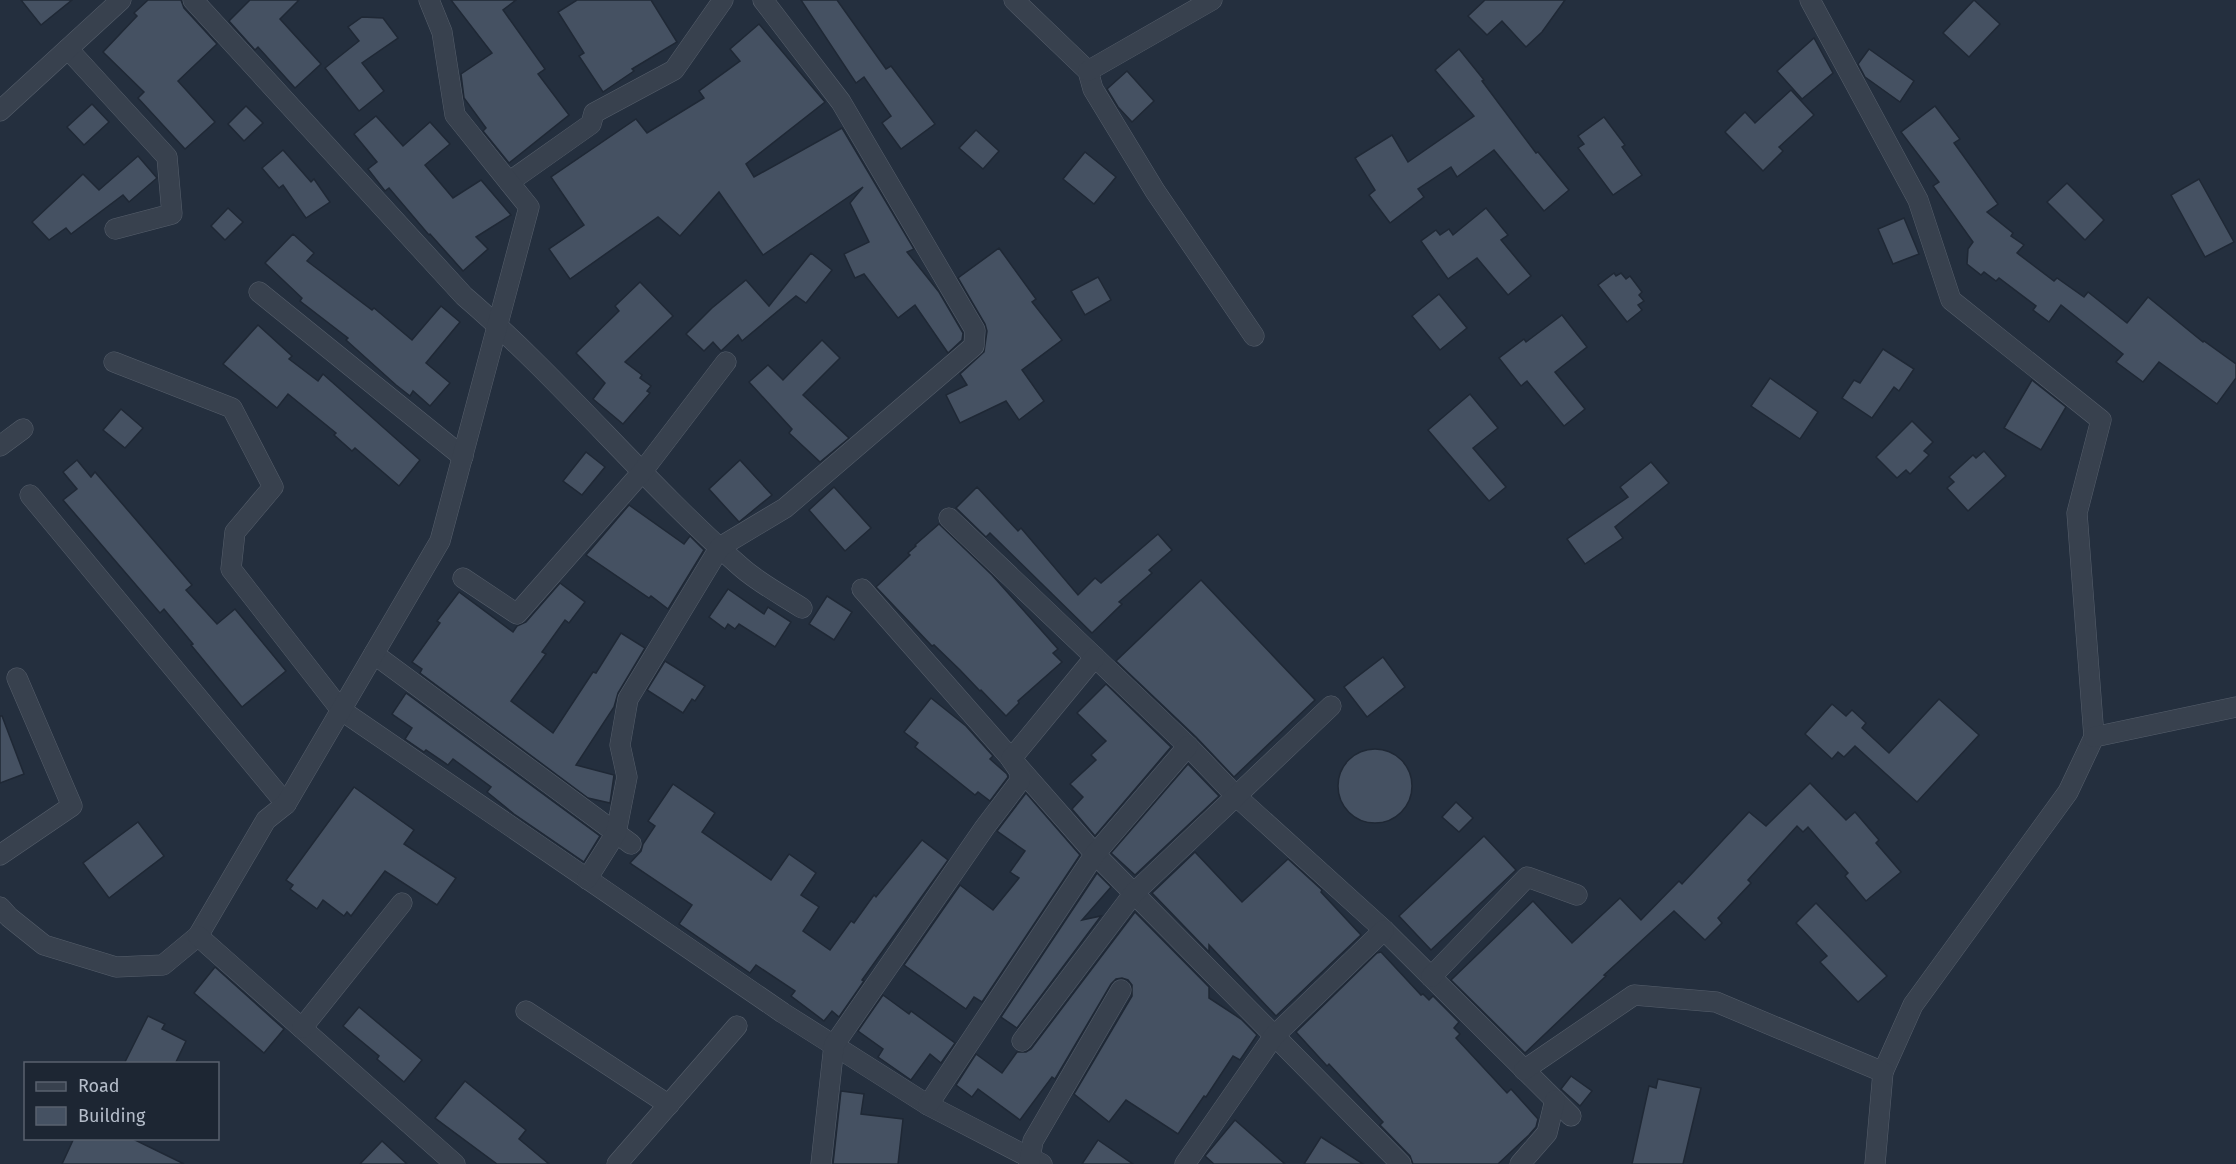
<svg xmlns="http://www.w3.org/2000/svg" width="2236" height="1164" viewBox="0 0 2236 1164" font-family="'Fira Sans',sans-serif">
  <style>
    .building { fill: #455162; stroke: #1f2835; stroke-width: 1.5 }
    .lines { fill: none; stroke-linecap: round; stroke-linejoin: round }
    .street-casing { stroke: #565f6c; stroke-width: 21 }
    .street { stroke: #38414e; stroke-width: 20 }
  </style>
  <rect width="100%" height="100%" fill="#242f3e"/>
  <!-- building -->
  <g class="building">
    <polygon points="21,0 72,0 41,25"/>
    <polygon points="148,0 181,0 184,8 217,44 178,81 215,122 185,149 138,98 144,92 103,52 137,16 134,13"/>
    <polygon points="250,0 299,0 280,19 321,64 295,88 258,47 255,50 229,21"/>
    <polygon points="451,0 516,0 503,10 545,69 538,74 569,115 509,163 483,131 486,128 464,98 461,74 492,53"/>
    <polygon points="577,0 651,0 677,42 632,69 634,71 603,92 579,56 584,53 558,12"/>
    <polygon points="801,0 837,0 886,69 891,66 935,124 901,149 882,123 891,116 864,77 856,83"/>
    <polygon points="1485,0 1565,0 1542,32 1526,47 1502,21 1487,35 1468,16"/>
    <polygon points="1974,0 2000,24 1969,57 1943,33"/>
    <polygon points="362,17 383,18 398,38 362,63 384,91 359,111 325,68 359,41 348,27"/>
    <polygon points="759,24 825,102 746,164 754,177 842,128 914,249 907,252 939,292 963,333 962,340 948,353 915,305 898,318 864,274 855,278 844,254 869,242 850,203 863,187 763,255 719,192 680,236 658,217 570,279 549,249 584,225 551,177 636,119 647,133 704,98 699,91 740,61 730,49"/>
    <polygon points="1814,38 1833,73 1802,99 1777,71"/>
    <polygon points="1459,49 1484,80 1482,81 1536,153 1538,152 1569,190 1544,211 1494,150 1457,177 1451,167 1418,189 1424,197 1390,223 1369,195 1375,190 1355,158 1392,135 1408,162 1474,116 1435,70"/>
    <polygon points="1869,49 1914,81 1900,102 1865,77 1858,64"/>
    <polygon points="1127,71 1154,101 1132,122 1118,107 1107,89"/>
    <polygon points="1791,90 1814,115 1779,147 1783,151 1763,171 1725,132 1745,112 1755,123"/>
    <polygon points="92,104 109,122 84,145 67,127"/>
    <polygon points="246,106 263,123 244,141 228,124"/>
    <polygon points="1935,106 1960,139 1954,143 1998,204 1987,212 2013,233 2011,236 2024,245 2017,253 2054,281 2057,278 2084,297 2088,292 2127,323 2148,297 2203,342 2204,341 2236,364 2236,378 2217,404 2159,362 2143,382 2116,362 2123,354 2061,305 2049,322 2033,310 2036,306 1999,278 1996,281 1984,272 1981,275 1967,264 1968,249 1973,242 1933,186 1939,182 1901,132"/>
    <polygon points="376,116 403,146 430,122 450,144 425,165 453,198 481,180 511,215 476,237 488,249 463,271 430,234 429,235 389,188 385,191 368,169 377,162 354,134"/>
    <polygon points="1604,117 1625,145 1622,147 1642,175 1613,195 1578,148 1584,144 1578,136"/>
    <polygon points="976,130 999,151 983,169 959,148"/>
    <polygon points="283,150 311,182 314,179 330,202 306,218 283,185 279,188 262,168"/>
    <polygon points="1085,152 1116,177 1094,204 1063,179"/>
    <polygon points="138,156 157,178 129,202 123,195 71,234 66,228 49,240 32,222 83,174 99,190"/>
    <polygon points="2199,179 2234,242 2205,257 2171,195"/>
    <polygon points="2067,183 2104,220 2085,240 2047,202"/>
    <polygon points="228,208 243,222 225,240 211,226"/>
    <polygon points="1486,208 1508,235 1501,240 1531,276 1508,295 1477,258 1448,279 1421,241 1436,230 1440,235 1449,229 1453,235"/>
    <polygon points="1904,218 1919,254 1893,264 1878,229"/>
    <polygon points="293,234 314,253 307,261 372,310 374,308 412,340 441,306 460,322 426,363 450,383 430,406 413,391 410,396 396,385 346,340 348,338 300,301 302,298 265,263"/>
    <polygon points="999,248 1036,299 1032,302 1062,340 1022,370 1044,401 1019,420 1006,401 960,423 946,395 967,385 960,374 984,352 987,331 985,324 958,278"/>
    <polygon points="811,253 832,270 806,303 796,296 742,341 738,335 721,351 713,342 704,351 686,334 712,308 746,280 769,306"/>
    <polygon points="1614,273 1616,276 1621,273 1626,279 1630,276 1642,292 1639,295 1644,301 1638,305 1642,310 1627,322 1598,285"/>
    <polygon points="1098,277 1111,300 1085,315 1071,291"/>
    <polygon points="640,282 673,316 625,362 642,375 640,378 651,386 647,391 650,393 623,424 593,399 605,383 576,353 619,311 615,306"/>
    <polygon points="1439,294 1467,328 1440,350 1412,316"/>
    <polygon points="1562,315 1587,347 1555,372 1585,409 1564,426 1527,381 1521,386 1499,358 1524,339 1526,342"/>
    <polygon points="258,325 292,356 289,359 318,381 323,374 420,460 399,486 355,448 352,451 334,435 336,433 288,394 277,408 223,364"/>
    <polygon points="822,340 840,358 803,395 849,438 820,462 789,433 792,429 749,382 768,365 783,380"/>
    <polygon points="1883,349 1914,369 1899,391 1894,387 1872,418 1842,398 1854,380 1860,383"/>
    <polygon points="1770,378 1818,412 1800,439 1751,406"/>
    <polygon points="2032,380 2066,407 2041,450 2004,428"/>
    <polygon points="1470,394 1498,428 1473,448 1506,487 1489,501 1428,430"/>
    <polygon points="121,409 143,428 125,448 103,430"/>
    <polygon points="1912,421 1933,442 1924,451 1929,455 1910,474 1906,470 1897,478 1876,457"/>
    <polygon points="1984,451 2006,476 1968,511 1947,488 1954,482 1949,477 1973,455 1976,458"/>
    <polygon points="586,452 605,467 582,495 563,481"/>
    <polygon points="77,460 91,477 95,472 192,585 186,590 217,624 235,609 286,671 242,707 191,645 193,644 164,609 160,613 63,500 77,489 63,472"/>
    <polygon points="740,460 772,495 739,522 709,489"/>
    <polygon points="1651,462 1669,483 1615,527 1623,538 1585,564 1567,539 1628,497 1620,487"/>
    <polygon points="834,487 871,528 845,551 809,510"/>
    <polygon points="977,487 1018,531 1021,528 1078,595 1095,578 1101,583 1158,534 1172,550 1149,570 1152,573 1119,602 1122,604 1092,633 990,533 986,537 956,508"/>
    <polygon points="629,505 684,544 690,536 704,550 668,609 651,596 649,598 586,555"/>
    <polygon points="939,524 992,575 1058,649 1053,653 1062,662 1018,701 1019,703 1006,716 981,690 980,691 960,670 934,645 932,646 876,587 910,555 908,553 916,546 915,545"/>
    <polygon points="1201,580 1315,700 1234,777 1196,737 1116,661"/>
    <polygon points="560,583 585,602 569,623 565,620 542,652 546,654 511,701 553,733 593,672 596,673 621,633 645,648 618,693 614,707 576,765 614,775 610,803 588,798 420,673 422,669 412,662 440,623 437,621 459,592 513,632 517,626 526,622"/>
    <polygon points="728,589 764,614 768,607 791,622 775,647 739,624 735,629 728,624 725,629 709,617"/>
    <polygon points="827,596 852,612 834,640 809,624"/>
    <polygon points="1383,657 1405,687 1367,717 1344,687"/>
    <polygon points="665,661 705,686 695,701 692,699 683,713 647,690"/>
    <polygon points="1106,684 1171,747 1095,836 1072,809 1083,797 1070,784 1096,760 1091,755 1106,741 1077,713"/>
    <polygon points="406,693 600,836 584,862 514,814 487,792 491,787 453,759 448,765 426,750 424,752 405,739 412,728 392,714"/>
    <polygon points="931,698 966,726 993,756 990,759 1007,774 1008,777 990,801 978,792 975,795 915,747 918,743 904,732"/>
    <polygon points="1939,699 1979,735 1917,802 1855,746 1844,757 1838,752 1832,759 1805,734 1832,704 1846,716 1852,710 1866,723 1862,728 1889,753"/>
    <polygon points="0,716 2,716 24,774 0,783"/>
    <circle cx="1375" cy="786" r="37"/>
    <polygon points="1188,764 1219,796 1135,875 1111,853"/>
    <polygon points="1810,783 1846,820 1855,812 1879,840 1876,843 1901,872 1866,901 1845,876 1848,873 1808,827 1803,832 1797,826 1748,880 1751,883 1718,918 1722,923 1705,940 1674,911 1604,975 1606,976 1525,1053 1451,980 1533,901 1572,943 1620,898 1641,920 1679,881 1682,884 1749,812 1766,826"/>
    <polygon points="673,784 715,813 702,832 771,880 789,854 816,873 801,895 819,907 803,931 830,950 851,921 854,923 874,895 876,897 922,840 948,860 862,980 864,981 839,1017 832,1011 824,1021 791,996 795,991 756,965 750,973 679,924 692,905 630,863 641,851 643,844 655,826 648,821"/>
    <polygon points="354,787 414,830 404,844 456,878 437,905 385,871 351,916 347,912 344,916 323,900 317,909 290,889 293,885 286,880"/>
    <polygon points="1026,793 1080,855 982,1002 974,997 966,1009 904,965 960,885 993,910 1019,878 1010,872 1025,851 997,831"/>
    <polygon points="1456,802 1473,818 1459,832 1442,817"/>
    <polygon points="138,822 164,856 109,898 83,863"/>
    <polygon points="1484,836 1516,870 1431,950 1399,916"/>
    <polygon points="1195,852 1242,902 1288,859 1322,890 1321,892 1361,935 1276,1016 1209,945 1209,952 1152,893"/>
    <polygon points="1097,873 1111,887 1082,920 1101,916 1017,1028 1001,1017"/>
    <polygon points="1816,903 1887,976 1858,1002 1820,962 1827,956 1796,923"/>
    <polygon points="1135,912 1209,987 1209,998 1241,1019 1257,1035 1240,1060 1233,1056 1206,1097 1204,1096 1178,1134 1126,1100 1109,1122 1074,1094 1132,996 1132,985 1128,980 1122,978 1116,979 1111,984 1055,1079 1052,1077 1020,1120 978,1089 972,1097 956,1085 976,1054 1002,1073 1017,1052 1026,1052 1031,1049"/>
    <polygon points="1381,952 1421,995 1423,994 1429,1000 1433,996 1459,1022 1454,1028 1460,1034 1456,1038 1507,1093 1511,1089 1538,1119 1536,1127 1529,1135 1498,1164 1413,1164 1410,1156 1380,1125 1383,1122 1329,1064 1327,1066 1296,1032 1377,953"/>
    <polygon points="215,967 284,1029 264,1053 194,993"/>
    <polygon points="883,995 909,1014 911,1011 955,1043 941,1063 930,1054 911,1080 878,1057 883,1049 858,1031"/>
    <polygon points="359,1007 422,1060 404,1082 377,1059 379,1056 343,1026"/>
    <polygon points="148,1016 165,1024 162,1029 186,1041 175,1064 124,1064"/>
    <polygon points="1571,1076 1592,1091 1580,1106 1561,1089"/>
    <polygon points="1658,1079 1701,1088 1683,1164 1632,1164 1649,1086 1656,1088"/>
    <polygon points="465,1081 526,1130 519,1139 549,1164 497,1164 435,1118"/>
    <polygon points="841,1091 864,1094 861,1114 903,1119 898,1164 833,1164"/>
    <polygon points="1235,1120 1285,1164 1214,1164 1205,1156"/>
    <polygon points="1321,1137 1363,1164 1304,1164"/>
    <polygon points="74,1138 131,1138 184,1164 62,1164"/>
    <polygon points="1098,1140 1133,1164 1082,1164"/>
    <polygon points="382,1141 407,1164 360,1164"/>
  </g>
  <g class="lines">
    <defs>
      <g id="street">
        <path d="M 193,0 L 464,296 C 562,380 644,482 741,567 C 759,583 782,595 802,608"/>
        <polyline points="1014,0 1088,71 1093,89 1155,191 1254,336"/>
        <polyline points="1810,0 1918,200 1951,300 2101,420 2077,513 2094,737 2068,792 1913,1005 1883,1072"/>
        <polyline points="68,49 167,157 172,214 115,229"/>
        <polyline points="1088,71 1212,0"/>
        <polyline points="0,111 121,0"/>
        <polyline points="509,182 591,124 594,113 674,70 723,0"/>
        <polyline points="259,292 463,457"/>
        <polyline points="114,362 232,408 273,487 235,532 231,569 341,710 783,1013 928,1105 1042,1164"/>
        <polyline points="0,446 23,429"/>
        <polyline points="30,495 286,804"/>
        <polyline points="949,518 1188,746 1236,796 1384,930 1571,1116"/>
        <polyline points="463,578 517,614 642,472 726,362"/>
        <polyline points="862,589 1095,854 1401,1164"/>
        <polyline points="374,654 631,844"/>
        <polyline points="2094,737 2236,707"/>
        <polyline points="0,855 72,806 17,678"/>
        <polyline points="587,879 616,833 627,777 620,745 628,699 720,547 785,508 974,346 975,330 841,102 763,0"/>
        <polyline points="0,907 9,917 44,945 116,967 163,965 198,936 266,820 286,804 440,541 529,207 455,115 442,32 429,0"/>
        <polyline points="198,936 455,1164"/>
        <polyline points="1431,977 1527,877 1577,895"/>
        <polyline points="526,1011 669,1105"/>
        <polyline points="302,1028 402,903"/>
        <polyline points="1022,1041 1134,893 1331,706"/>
        <polyline points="1524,1070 1634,995 1716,1002 1883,1072 1875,1164"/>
        <polyline points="928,1105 1095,854 1188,746"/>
        <polyline points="617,1164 737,1026"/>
        <polyline points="821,1164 834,1045 985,827 1020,781 1020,772 1011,759 1095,657"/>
        <polyline points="1029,1164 1033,1141 1121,990"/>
        <polyline points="1185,1164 1274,1036 1384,930"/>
        <polyline points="1520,1164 1547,1133 1555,1100"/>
      </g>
    </defs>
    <!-- street casing -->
    <use href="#street" class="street-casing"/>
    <!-- street -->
    <use href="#street" class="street"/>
  </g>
  <!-- legend -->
  <rect x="24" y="1062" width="195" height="78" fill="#1d2633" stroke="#59626f" stroke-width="1.5"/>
  <rect x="36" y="1082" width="30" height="9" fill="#38414e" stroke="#59626f" stroke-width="1.5"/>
  <text x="78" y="1092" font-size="18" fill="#b4bcc9">Road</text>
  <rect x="36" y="1107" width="30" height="18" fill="#455162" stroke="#59626f" stroke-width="1.5"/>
  <text x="78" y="1122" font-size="18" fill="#b4bcc9">Building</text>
</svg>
